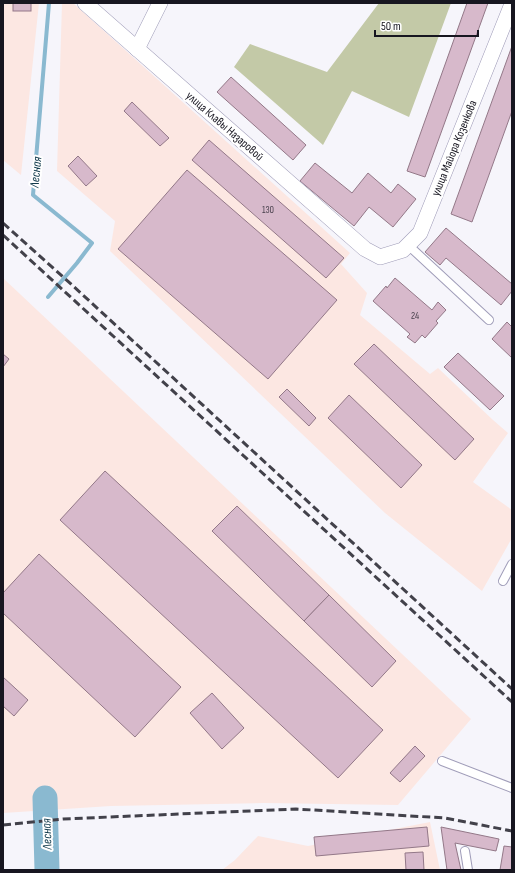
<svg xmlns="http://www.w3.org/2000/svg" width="515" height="873" viewBox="0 0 515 873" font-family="'Sofia Sans Condensed',sans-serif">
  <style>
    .industrial { fill: #fce7e2 }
    .green { fill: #c3c9a7 }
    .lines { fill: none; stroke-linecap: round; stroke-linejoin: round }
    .stream { stroke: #8ab9d0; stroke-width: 4 }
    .river { stroke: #8ab9d0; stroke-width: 25 }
    .building { fill: #d7b9cb; stroke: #937888 }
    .lane-casing { stroke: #a09db9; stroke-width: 10 }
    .street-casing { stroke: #a09db9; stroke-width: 16 }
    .lane { stroke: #fff; stroke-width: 8 }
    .street { stroke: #fff; stroke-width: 15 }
    .rail { stroke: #42414a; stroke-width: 3; stroke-dasharray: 8 4; stroke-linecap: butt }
    .labels { text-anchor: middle; stroke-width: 4; stroke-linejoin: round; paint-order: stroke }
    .number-label { font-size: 10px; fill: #473f4b }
    .street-label { font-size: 12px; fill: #171620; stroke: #fff }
    .water-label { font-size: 13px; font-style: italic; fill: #123b4c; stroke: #fff }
  </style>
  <rect width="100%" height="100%" fill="#f6f5fb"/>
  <!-- industrial -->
  <g class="industrial">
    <polygon points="3,3 39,3 21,175 3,160"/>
    <polygon points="62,3 73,3 350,253 341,264 367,293 360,315 430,374 438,368 493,420 508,433 473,482 512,510 512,538 482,591 385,513 110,251 115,221 57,171"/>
    <polygon points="3,278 471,719 398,805 264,803 111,806 3,813"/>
    <polygon points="430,822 440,870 222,870 235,860 258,836 308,846"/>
  </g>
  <!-- green -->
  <polygon class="green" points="379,3 451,3 409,117 352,91 323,145 234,67 250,44 327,72"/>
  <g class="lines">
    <!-- stream -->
    <polyline class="stream" points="48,297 77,263 92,243 33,195 49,3"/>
    <!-- river -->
    <polyline class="river" points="45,798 47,870"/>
  </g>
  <!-- building -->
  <g class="building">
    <rect x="13" y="3" width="18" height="8"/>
    <polygon points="467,3 488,3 425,177 407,171"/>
    <polygon points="512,46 512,111 472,222 451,214"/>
    <polygon points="231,77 306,145 293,160 217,92"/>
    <polygon points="132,102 169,138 160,146 124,111"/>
    <polygon points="209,140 344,258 326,278 192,160"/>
    <polygon points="78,156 97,176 86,186 68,166"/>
    <polygon points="315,163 352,193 368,173 391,193 398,184 416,199 393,227 369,207 354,226 300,181"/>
    <polygon points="187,170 337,300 268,379 118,249"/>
    <polygon points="446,228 512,284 512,291 501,305 446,258 440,265 425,252"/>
    <polygon points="395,278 432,310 438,302 446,310 436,321 438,323 425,338 422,335 415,343 407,337 410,334 373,301 386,286 387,288"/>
    <polygon points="507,322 511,326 512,325 512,358 492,339"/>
    <polygon points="374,344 474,439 455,460 354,364"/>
    <polygon points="458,353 504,396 490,410 444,367"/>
    <polygon points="3,354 9,359 3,367"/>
    <polygon points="287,389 316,418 309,426 279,397"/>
    <polygon points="349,395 422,465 401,488 328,418"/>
    <polygon points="105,471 383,730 338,778 60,520"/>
    <polygon points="237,506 329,595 304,621 212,531"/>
    <polygon points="39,554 181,687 135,737 3,613 3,593"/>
    <polygon points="329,595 396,661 372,687 304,621"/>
    <polygon points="3,677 28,700 14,716 3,706"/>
    <polygon points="212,693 244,728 222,749 190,713"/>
    <polygon points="415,746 425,756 400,782 390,773"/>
    <polygon points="427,827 429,846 316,856 314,837"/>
    <polygon points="441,827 499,839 496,851 455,843 461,870 447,870"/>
    <polygon points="504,846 512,847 512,870 500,870"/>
    <polygon points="423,852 424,870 406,870 405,853"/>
  </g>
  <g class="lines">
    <defs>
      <g id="lane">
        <polyline points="408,245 489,320"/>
        <polyline points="503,581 512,564"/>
        <polyline points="442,761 512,788"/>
        <polyline points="465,851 468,870"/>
      </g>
      <g id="street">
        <polyline points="85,3 365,249 380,257 403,250 420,233 512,4"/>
        <polyline points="137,49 160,3"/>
      </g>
    </defs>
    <!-- lane casing -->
    <use href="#lane" class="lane-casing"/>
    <!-- street casing -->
    <use href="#street" class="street-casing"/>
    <!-- lane -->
    <use href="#lane" class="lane"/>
    <!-- street -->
    <use href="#street" class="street"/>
    <!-- rail -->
    <g class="rail">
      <polyline points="3,223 72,285 512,689"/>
      <polyline points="3,235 512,702"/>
      <polyline points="3,825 63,819 296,809 445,818 512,831"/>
    </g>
  </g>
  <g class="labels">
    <!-- number labels -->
    <g class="number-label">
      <text x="268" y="213">130</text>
      <text x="415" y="319">24</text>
    </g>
    <!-- street labels -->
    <g class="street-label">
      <text transform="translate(225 126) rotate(41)" y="4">улица Клавы Назаровой</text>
      <text transform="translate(454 148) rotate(-68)" y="4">улица Майора Козенкова</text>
    </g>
    <!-- water labels -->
    <g class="water-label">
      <text transform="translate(35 172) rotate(-85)" y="5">Лесная</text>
      <text transform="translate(46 834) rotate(-92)" y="5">Лесная</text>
    </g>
  </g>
  <!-- border -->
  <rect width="515" height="873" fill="none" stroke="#171620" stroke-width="8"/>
  <!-- scale -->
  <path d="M375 30v6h103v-6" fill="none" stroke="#171620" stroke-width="2"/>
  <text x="381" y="30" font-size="12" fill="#171620" stroke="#ffffff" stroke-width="3" paint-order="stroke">50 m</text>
</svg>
